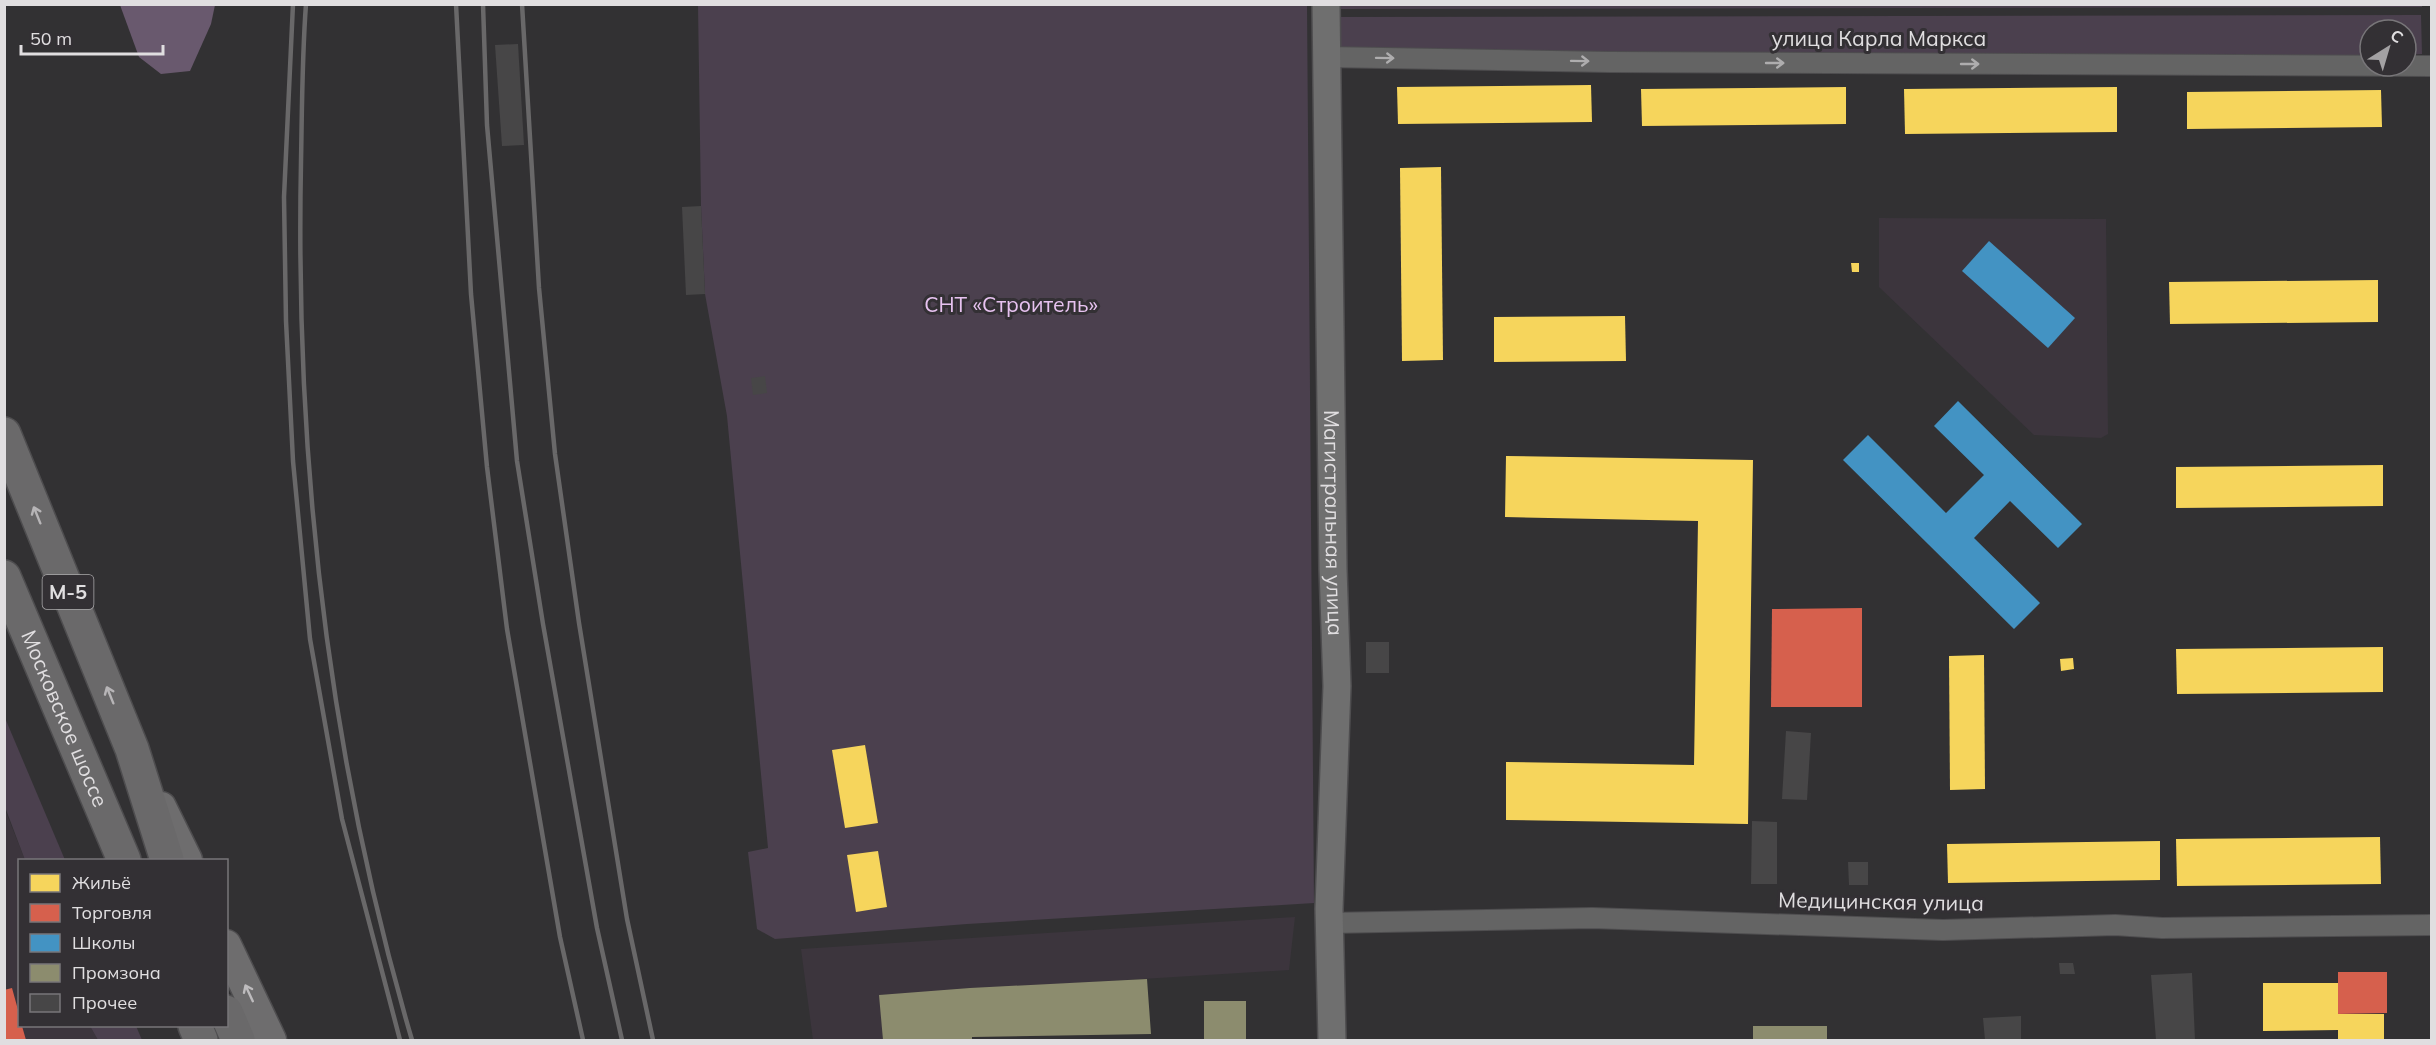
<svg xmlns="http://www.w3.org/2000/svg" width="2436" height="1045" viewBox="0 0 2436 1045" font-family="Mulish,sans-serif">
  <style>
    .built { fill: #3c353d }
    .green { fill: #4b404e }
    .forest { fill: #69596e }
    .homes { fill: #f6d55c }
    .shops { fill: #d6604d }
    .schools { fill: #4393c3 }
    .industry { fill: #8c8c6e }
    .building { fill: #474647 }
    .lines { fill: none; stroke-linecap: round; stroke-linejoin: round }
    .street-casing { stroke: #4e4d4f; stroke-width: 22 }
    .secondary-casing { stroke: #4e4d4f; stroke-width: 30 }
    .primary-casing { stroke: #4e4d4f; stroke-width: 33 }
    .highway-casing { stroke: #4e4d4f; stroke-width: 36 }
    .street { stroke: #646464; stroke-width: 20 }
    .secondary { stroke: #6f6f6f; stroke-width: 27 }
    .primary { stroke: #6e6d6e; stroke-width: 30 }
    .highway { stroke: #6a696a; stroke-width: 33 }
    .rail { stroke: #696869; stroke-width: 4.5 }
    .oneway { stroke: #aeadae }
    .oneway2 { stroke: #b7b5b7 }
    .oneway3 { stroke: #bebcbe }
    .labels { text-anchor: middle; stroke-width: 6; stroke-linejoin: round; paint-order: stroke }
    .shield { fill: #333034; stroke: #acaaac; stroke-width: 1.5 }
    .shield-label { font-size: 20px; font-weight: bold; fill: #e0dee0 }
    .street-label { font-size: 21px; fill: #e0dee0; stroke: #333034 }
    .park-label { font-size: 21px; fill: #e7c2f0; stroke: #333034 }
  </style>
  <rect width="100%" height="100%" fill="#323133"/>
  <!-- built -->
  <g class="built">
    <polygon points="1879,218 2106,219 2108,434 2101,438 2034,435 1879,287"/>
    <polygon points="4,807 25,860 20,860 20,1026 90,1026 98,1040 5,1040"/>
    <polygon points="1295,917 1289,970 880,995 883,1040 813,1040 801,949"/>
  </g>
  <!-- green -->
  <g class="green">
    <polygon points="2422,4 2422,7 1329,9 1329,5"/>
    <polygon points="698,5 1307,5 1314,903 967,924 775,939 757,929 748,852 768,848 727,416 705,294 701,206"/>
    <polygon points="2421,15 2422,54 2406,55 2406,30 2370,30 2370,55 1329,57 1328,17"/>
    <polygon points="5,718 65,860 25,860 5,807"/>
    <polygon points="90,1026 136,1026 142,1040 98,1040"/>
  </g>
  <!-- forest -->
  <polygon class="forest" points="120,5 215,5 211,24 190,71 161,74 139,57"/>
  <!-- homes -->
  <g class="homes">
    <polygon points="1591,85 1592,122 1398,124 1397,87"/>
    <polygon points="1846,87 1846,124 1642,126 1641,89"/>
    <polygon points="2117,87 2117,132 1905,134 1904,89"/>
    <polygon points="2381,90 2382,127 2187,129 2187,92"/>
    <polygon points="1441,167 1443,360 1402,361 1400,168"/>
    <polygon points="1851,263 1859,263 1859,272 1852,272"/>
    <polygon points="2378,280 2378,322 2170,324 2169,282"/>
    <polygon points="1625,316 1626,361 1494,362 1494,317"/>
    <polygon points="1506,456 1753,460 1748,824 1506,820 1506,762 1694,765 1698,521 1505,517"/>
    <polygon points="2383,465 2383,506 2176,508 2176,467"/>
    <polygon points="2383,647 2383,692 2177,694 2176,649"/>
    <polygon points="1984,655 1985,789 1950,790 1949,656"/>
    <polygon points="2073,658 2074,669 2061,671 2060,659"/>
    <polygon points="865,745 878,823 845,828 832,750"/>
    <polygon points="2380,837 2381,884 2177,886 2176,839"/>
    <polygon points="2160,841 2160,880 1948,883 1947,844"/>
    <polygon points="878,851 887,907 856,912 847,855"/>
    <polygon points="2263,983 2338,983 2338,1014 2384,1014 2384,1040 2338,1040 2338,1030 2263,1031"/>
  </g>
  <!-- shops -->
  <g class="shops">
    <polygon points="1862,608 1862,707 1771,707 1772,609"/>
    <polygon points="2338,972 2387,972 2387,1013 2338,1014"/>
    <polygon points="12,988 20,1017 20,1026 22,1026 26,1040 4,1040 4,990"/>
  </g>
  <!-- schools -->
  <g class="schools">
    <polygon points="1989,241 2075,318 2048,348 1962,271"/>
    <polygon points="1958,401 2082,524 2058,548 2010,501 1974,538 2040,603 2014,629 1843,460 1868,435 1946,513 1984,475 1934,426"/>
  </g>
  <!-- industry -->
  <g class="industry">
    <polygon points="1147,979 1151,1034 972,1037 972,1040 883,1040 879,995 970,988"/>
    <rect x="1204" y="1001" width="42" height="39"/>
    <rect x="1753" y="1026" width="74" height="14"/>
  </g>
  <!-- building -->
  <g class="building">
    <polygon points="518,44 524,145 502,146 495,45"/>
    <polygon points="701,206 705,294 686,295 682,207"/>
    <polygon points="765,376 767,393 753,395 751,378"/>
    <rect x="1366" y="642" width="23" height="31"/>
    <polygon points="1786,731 1811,733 1807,800 1782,799"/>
    <polygon points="1752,821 1777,822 1777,884 1751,884"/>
    <polygon points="1848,862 1868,862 1868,885 1849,885"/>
    <polygon points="2059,963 2073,963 2075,974 2060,974"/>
    <polygon points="2192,973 2195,1040 2156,1040 2151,975"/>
    <polygon points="2021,1016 2021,1040 1985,1040 1983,1018"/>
  </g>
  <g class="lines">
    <defs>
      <g id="street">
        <polyline points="1327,57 1609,62 2432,66"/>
        <polyline points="1329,923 1592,918 1943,930 2115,925 2162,928 2432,925"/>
      </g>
      <g id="secondary">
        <path id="s1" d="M 1326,4 L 1333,569 L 1337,686 L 1329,909 L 1332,1040"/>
      </g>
      <g id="primary">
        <polyline points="161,807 187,860"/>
        <polyline points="226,945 271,1040"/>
      </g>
      <g id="highway">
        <polyline points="4,434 132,749 167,860"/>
        <path id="s2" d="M 4,577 L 124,860"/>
        <polyline points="226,1012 238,1040"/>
        <polyline points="195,1026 201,1040"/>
      </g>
    </defs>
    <!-- street casing -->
    <use href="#street" class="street-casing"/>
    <!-- secondary casing -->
    <use href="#secondary" class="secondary-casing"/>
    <!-- primary casing -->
    <use href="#primary" class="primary-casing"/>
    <!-- highway casing -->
    <use href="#highway" class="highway-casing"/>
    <!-- street -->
    <use href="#street" class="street"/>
    <!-- secondary -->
    <use href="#secondary" class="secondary"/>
    <!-- primary -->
    <use href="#primary" class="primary"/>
    <!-- highway -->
    <use href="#highway" class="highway"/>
    <!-- rail -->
    <g class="rail">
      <polyline points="293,4 284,197 286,321 293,461 310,639 342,819 400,1040"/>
      <path d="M 306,4 C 302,57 302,110 301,162 C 295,459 328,755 412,1040"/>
      <polyline points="456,4 471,294 487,467 507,629 560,937 583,1040"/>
      <polyline points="483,4 487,125 517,461 543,624 597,928 622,1040"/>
      <polyline points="522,4 539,288 555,454 579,623 627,919 653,1040"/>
    </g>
  </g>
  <!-- one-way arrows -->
  <defs><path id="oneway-shaft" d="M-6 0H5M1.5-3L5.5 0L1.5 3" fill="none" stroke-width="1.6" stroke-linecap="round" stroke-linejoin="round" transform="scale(1.5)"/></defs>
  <g class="oneway">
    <use href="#oneway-shaft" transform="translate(1385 58) rotate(1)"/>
    <use href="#oneway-shaft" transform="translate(1580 61) rotate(1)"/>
    <use href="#oneway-shaft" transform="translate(1775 63)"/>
    <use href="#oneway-shaft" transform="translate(1970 64)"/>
  </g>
  <g class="oneway2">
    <use href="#oneway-shaft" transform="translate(37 515) rotate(-112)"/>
    <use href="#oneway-shaft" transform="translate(110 695) rotate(-112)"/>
  </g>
  <use class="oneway3" href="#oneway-shaft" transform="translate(249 993) rotate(-115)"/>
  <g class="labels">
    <!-- shield labels -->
    <rect class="shield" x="42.5" y="575" width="51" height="34" rx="4.5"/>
    <g class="shield-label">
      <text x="68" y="599">М-5</text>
    </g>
    <!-- street labels -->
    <g class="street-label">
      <text x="1879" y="46">улица Карла Маркса</text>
      <text dy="7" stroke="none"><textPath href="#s1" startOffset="519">Магистральная улица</textPath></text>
      <text dy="7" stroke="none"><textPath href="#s2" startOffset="154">Московское шоссе</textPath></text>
      <text transform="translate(1881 902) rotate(1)" y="7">Медицинская улица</text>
    </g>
    <!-- park labels -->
    <g class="park-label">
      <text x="1011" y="312">СНТ «Строитель»</text>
    </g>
  </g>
  <!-- border -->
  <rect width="2436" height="1045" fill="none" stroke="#e0dee0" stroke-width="12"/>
  <!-- legend -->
  <rect x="18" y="859" width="210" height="168" fill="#333034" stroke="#787679" stroke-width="1.5"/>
  <rect x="30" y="874" width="30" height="18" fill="#f6d55c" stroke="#787679" stroke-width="1.5"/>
  <text x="72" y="889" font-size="18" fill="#e0dee0">Жильё</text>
  <rect x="30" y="904" width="30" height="18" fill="#d6604d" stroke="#787679" stroke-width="1.5"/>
  <text x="72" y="919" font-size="18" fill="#e0dee0">Торговля</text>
  <rect x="30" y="934" width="30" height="18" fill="#4393c3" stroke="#787679" stroke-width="1.5"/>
  <text x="72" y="949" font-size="18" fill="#e0dee0">Школы</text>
  <rect x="30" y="964" width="30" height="18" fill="#8c8c6e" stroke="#787679" stroke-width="1.5"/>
  <text x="72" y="979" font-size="18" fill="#e0dee0">Промзона</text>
  <rect x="30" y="994" width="30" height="18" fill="#474647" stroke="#787679" stroke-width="1.5"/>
  <text x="72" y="1009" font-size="18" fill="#e0dee0">Прочее</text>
  <!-- north arrow -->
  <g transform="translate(2388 48) rotate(37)"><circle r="28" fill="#333034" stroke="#787679" stroke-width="1.5"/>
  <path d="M0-4.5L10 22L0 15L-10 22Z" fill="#a3a1a3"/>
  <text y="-9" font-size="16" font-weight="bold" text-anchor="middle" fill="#e0dee0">С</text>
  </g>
  <!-- scale -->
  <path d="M21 45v9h142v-9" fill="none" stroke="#e0dee0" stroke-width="3"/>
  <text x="30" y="45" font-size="18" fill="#e0dee0" stroke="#333034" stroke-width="4.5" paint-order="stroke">50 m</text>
</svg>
